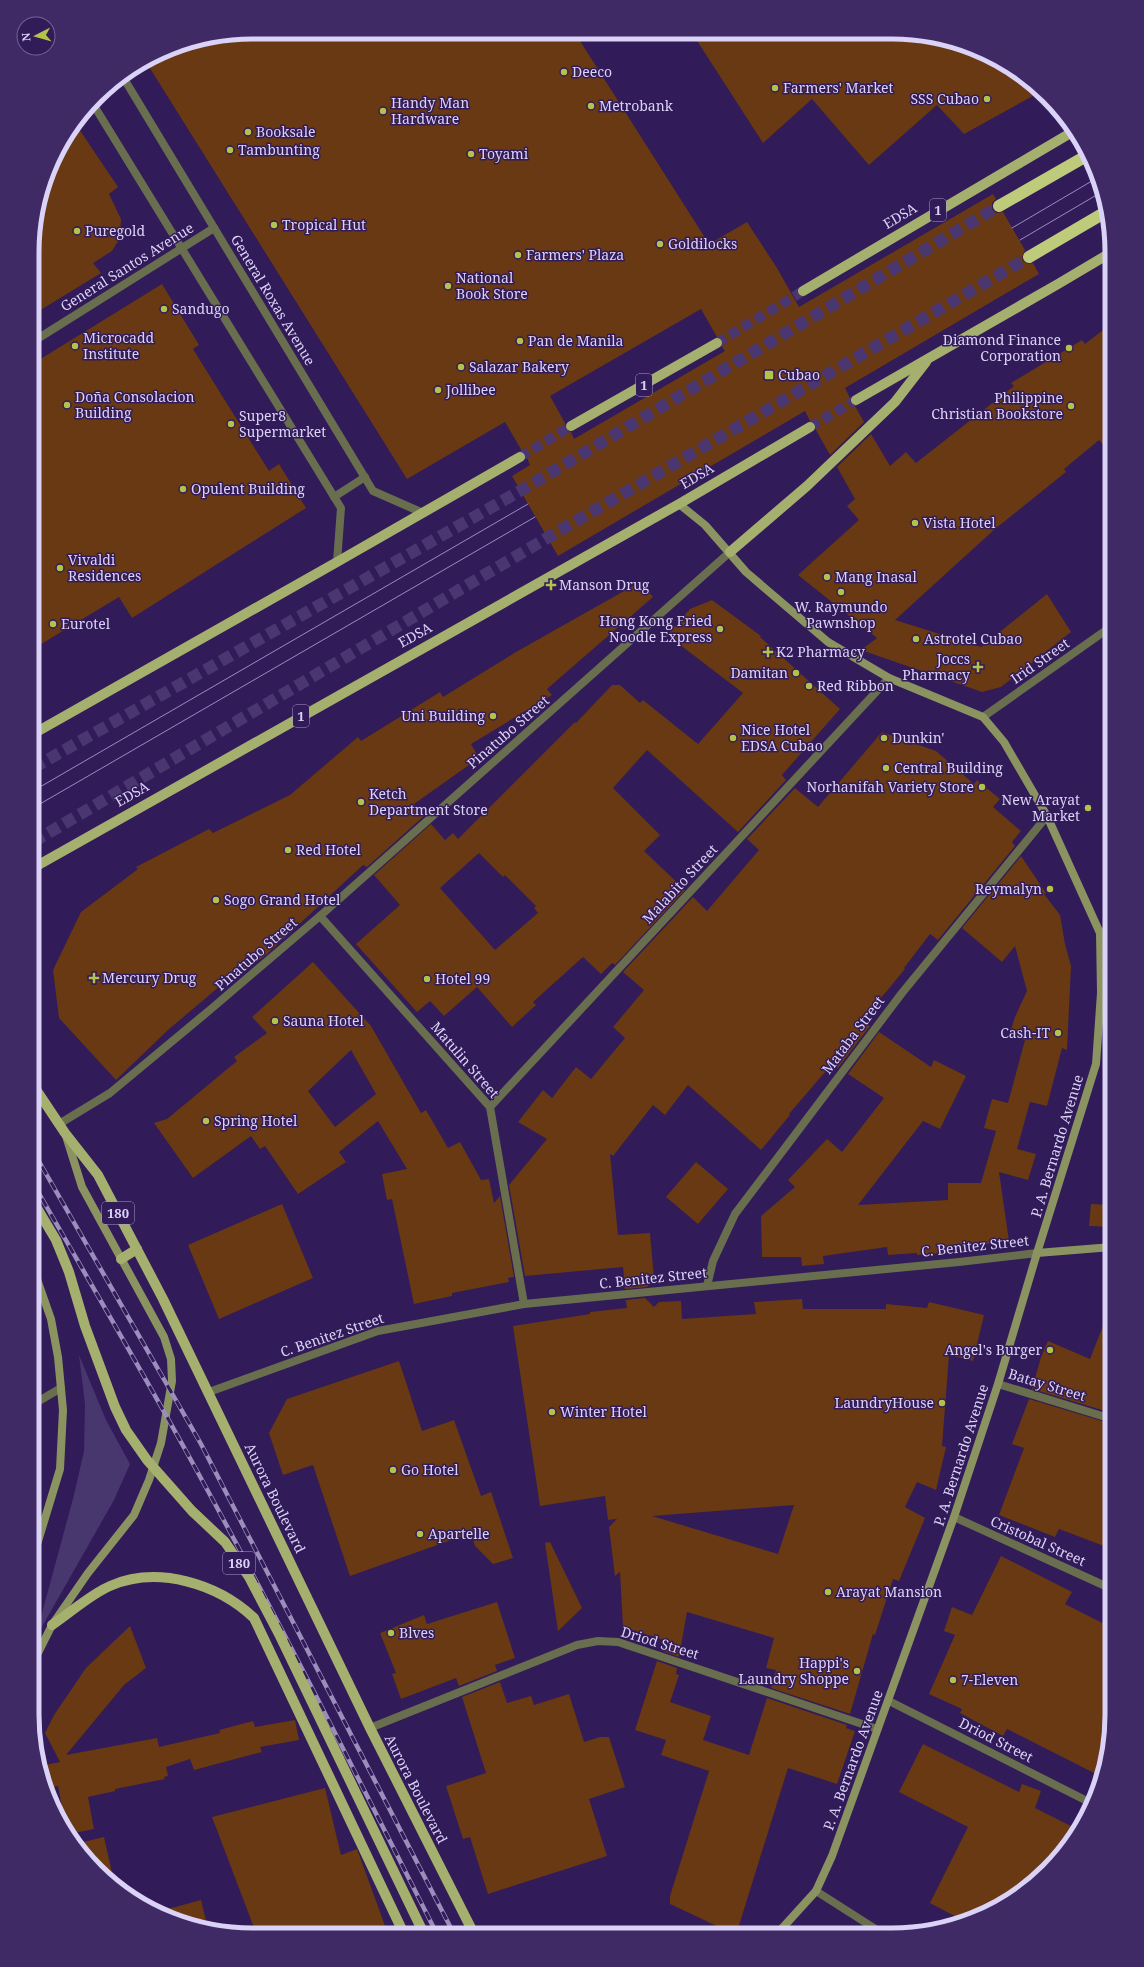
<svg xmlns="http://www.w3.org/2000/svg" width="1144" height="1967" viewBox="0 0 1144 1967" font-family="'Noto Serif',serif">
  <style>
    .green { fill: #48366f }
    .building { fill: #683912; fill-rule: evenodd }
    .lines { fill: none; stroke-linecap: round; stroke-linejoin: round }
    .primary-tunnel { stroke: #4a3670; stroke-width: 10; stroke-dasharray: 10 5; stroke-linecap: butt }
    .highway-tunnel { stroke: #4a3670; stroke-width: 12; stroke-dasharray: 12 6; stroke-linecap: butt }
    .street { stroke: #686e4e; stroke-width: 8 }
    .secondary { stroke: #8b9361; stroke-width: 8 }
    .primary { stroke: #a6b06e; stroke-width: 10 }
    .highway { stroke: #becb7a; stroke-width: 12 }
    .tram { stroke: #9b8dbc; stroke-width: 1 }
    .rail-casing { stroke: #9b8dbc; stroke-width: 4.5 }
    .rail { stroke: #311b58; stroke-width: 3; stroke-dasharray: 9; stroke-linecap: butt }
    .primary-bridge { stroke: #a6b06e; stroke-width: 10 }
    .poi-dot { fill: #b3c24b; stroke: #311b58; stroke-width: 1.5 }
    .labels { text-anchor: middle; stroke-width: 3; stroke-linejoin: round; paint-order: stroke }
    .shield { fill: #311b58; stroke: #a89bc8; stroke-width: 1 }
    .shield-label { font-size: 13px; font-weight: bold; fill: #dbd2f8 }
    .poi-label { font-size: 14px; fill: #dbd2f8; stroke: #311b58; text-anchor: start }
    .street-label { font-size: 14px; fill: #dbd2f8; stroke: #311b58 }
    .rim { fill: none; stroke: #dbd2f8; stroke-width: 5 }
  </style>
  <rect width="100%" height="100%" fill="#311b58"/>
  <!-- green -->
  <polygon class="green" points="79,1355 106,1420 130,1464 114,1500 35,1639 74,1495 84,1451 85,1404"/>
  <!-- building -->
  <g class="building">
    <path d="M 252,32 L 575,33 L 709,244 L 747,222 L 777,268 L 799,307 L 993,194 L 996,199 L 992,203 L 992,209 L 996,213 L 1003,212 L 1025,250 L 1022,257 L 1023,261 L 1029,264 L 1033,263 L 1039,274 L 845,388 L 850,398 L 851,404 L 855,406 L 864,422 L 830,455 L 816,430 L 816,424 L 810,421 L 805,411 L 558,556 L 512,476 L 530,465 L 525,453 L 522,451 L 505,422 L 407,479 L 146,62 L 168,49 ZM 701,309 L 717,337 L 723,340 L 722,347 L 725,351 L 574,439 L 571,432 L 566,430 L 565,423 L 550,396 Z"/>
    <polygon points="692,33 921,34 976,49 1026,78 1040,92 964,134 937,105 869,165 812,99 763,143"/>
    <polygon points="77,126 118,187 109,194 121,219 120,238 112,251 93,263 101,273 34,314 34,224 55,155"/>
    <polygon points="162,284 199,345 193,349 269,471 279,464 306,508 132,618 119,597 33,649 34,363"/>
    <polygon points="1112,323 1112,456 1099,440 1064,469 1066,472 995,529 895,620 981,647 1047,594 1071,632 1001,687 982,692 861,650 877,638 798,575 859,520 847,506 855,499 837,467 871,434 890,466 906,452 916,463 1014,386 1011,383 1082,340 1085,344"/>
    <polygon points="640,582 653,597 547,689 552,695 471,744 479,758 414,804 424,816 367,867 363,865 267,954 236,978 233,975 168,1030 116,1080 59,1018 53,970 81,912 138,869 136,867 209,829 213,833 290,795 358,737 361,741 440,692 443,697 516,652"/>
    <path d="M 712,600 L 761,636 L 760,637 L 840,709 L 782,775 L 786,780 L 738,832 L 647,750 L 613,788 L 660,835 L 644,851 L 685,890 L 615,965 L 612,963 L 601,974 L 583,957 L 533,1002 L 536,1005 L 512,1027 L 477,987 L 444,1016 L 430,1001 L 417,1012 L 356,944 L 400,905 L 374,875 L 431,824 L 445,840 L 453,833 L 458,839 L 575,722 L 576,723 L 612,685 L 620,685 L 640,703 L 643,700 L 698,744 L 743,693 L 667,635 L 690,609 ZM 479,853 L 503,877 L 505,875 L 536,906 L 534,908 L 538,913 L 495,950 L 440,888 Z"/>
    <polygon points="882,732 936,751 974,784 977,780 1000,799 993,807 1021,831 1012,842 1015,846 938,940 930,934 904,968 905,969 862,1021 870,1026 838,1068 832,1064 789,1114 790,1115 761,1150 688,1085 665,1115 653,1105 613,1156 610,1154 618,1235 650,1233 654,1278 647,1287 625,1289 623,1267 525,1276 509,1185 547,1139 518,1122 543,1090 552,1098 576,1067 591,1079 625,1038 613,1027 644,990 623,972 693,897 707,911 759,850 747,839 795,788 818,807"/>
    <polygon points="1021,856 1046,893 1044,894 1060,915 1065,944 1071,966 1067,1050 1062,1048 1047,1106 1030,1102 1017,1149 1036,1154 1028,1180 999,1172 1009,1241 945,1250 945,1253 917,1255 917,1253 888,1255 887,1247 823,1256 824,1264 802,1266 801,1257 762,1257 761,1216 795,1187 788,1180 827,1139 842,1152 884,1098 848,1074 879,1032 931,1067 934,1060 966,1076 940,1129 923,1121 858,1205 948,1200 948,1183 981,1183 996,1131 984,1128 992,1099 1008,1103 1025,1040 1009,1036 1015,1017 1027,991 1015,946 1002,962 962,928"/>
    <path d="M 313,962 L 371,1026 L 421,1113 L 426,1110 L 448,1148 L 460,1142 L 481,1180 L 489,1179 L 494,1203 L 500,1196 L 514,1277 L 508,1278 L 509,1282 L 452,1293 L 452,1296 L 414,1304 L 392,1199 L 387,1200 L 382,1174 L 407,1169 L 378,1121 L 339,1152 L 346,1162 L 298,1194 L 265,1146 L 260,1149 L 251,1136 L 193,1178 L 154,1123 L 167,1119 L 237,1061 L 234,1057 L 267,1033 L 252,1017 ZM 351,1050 L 376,1094 L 335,1127 L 308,1091 Z"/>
    <polygon points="696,1162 728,1189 698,1224 666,1197"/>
    <polygon points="282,1204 313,1278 219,1319 188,1245"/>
    <polygon points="1091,1204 1112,1205 1112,1227 1089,1226"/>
    <path d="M 645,1298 L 654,1307 L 659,1302 L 681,1301 L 682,1319 L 756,1314 L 754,1302 L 802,1299 L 803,1309 L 886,1309 L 886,1304 L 927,1308 L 929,1302 L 984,1315 L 973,1361 L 949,1355 L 942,1446 L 946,1447 L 936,1490 L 917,1482 L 905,1507 L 925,1518 L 899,1581 L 893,1579 L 875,1635 L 873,1634 L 850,1714 L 771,1688 L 776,1670 L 766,1668 L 774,1638 L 687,1612 L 679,1657 L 660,1650 L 664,1640 L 623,1627 L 620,1572 L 615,1576 L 609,1527 L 617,1519 L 608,1520 L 605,1496 L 540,1506 L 513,1326 L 590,1314 L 590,1312 L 627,1308 L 626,1300 ZM 794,1505 L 778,1554 L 652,1516 Z"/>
    <polygon points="1110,1308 1112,1308 1112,1413 1032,1389 1041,1357 1048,1341 1090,1359"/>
    <polygon points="399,1361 422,1431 454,1420 481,1496 491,1492 513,1558 493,1564 475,1546 471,1533 350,1576 313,1465 283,1475 269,1433 287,1399"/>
    <polygon points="1029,1399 1112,1424 1112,1549 1059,1529 1055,1537 999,1515 1024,1448 1012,1444"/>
    <polygon points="550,1542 582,1608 558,1631 545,1543"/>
    <polygon points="1001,1556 1072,1592 1065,1604 1112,1628 1112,1729 1102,1777 1007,1729 1003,1736 960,1713 962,1709 929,1694 955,1635 944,1631 952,1607 972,1615"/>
    <polygon points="497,1602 515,1658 495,1665 497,1671 459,1686 456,1678 401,1699 392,1674 396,1673 380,1633 424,1615 427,1624"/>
    <polygon points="130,1626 146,1668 124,1685 66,1755 157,1738 159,1747 220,1733 219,1730 253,1721 255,1727 295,1720 299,1740 260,1747 262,1752 194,1770 190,1759 166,1767 168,1776 164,1777 165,1779 115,1789 115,1791 88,1797 94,1829 69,1834 66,1829 58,1786 49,1788 45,1765 60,1762 45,1733 54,1715 86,1668"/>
    <polygon points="657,1661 677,1668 676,1674 679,1675 670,1702 711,1716 703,1740 749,1755 767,1698 847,1725 846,1728 855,1731 837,1784 788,1768 736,1935 670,1904 670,1896 709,1771 661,1755 666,1740 635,1730"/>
    <polygon points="500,1682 507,1703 531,1696 534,1705 569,1694 584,1742 600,1737 609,1737 625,1787 589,1799 607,1856 488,1894 470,1837 463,1839 446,1786 486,1773 462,1697"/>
    <polygon points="923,1744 1019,1792 1022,1784 1041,1791 1035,1808 1077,1829 1067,1849 1026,1889 976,1918 964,1921 930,1903 968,1827 899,1792"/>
    <polygon points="325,1788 341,1855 357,1849 388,1934 256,1933 212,1817"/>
    <polygon points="104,1837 115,1886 75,1844"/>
    <polygon points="201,1900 208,1929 168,1918 157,1912"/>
  </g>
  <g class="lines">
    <!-- primary-tunnel -->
    <g class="primary-tunnel">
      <polyline points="717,343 803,291"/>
      <polyline points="810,427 856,400"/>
      <polyline points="520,457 571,426"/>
    </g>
    <!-- highway-tunnel -->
    <g class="highway-tunnel">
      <polyline points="33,768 520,491 999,206"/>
      <polyline points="33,842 547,538 1029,257"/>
    </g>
    <!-- street -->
    <g class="street">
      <polyline points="123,77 373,491 423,513"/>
      <polyline points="93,104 341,508 337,562"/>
      <polyline points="34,341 214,228"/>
      <polyline points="334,497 365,477"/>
      <polyline points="983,717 1112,626"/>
      <polyline points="320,916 490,1107 524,1304"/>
      <polyline points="1100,933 1112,928"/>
      <polyline points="490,1107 889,678"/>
      <polyline points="59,1124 110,1093 211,1009 320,916 730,552"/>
      <polyline points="707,1286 713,1261 735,1214 902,993 1047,816"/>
      <polyline points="998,1384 1112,1419"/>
      <polyline points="209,1392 378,1331 524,1304 959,1262 1037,1253"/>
      <polyline points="32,1405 61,1388"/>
      <polyline points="954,1517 1112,1589"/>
      <polyline points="889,1701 1091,1803"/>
      <polyline points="370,1728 577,1645 598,1641 618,1642 877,1729"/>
      <polyline points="816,1891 885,1935"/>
    </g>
    <!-- secondary -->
    <g class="secondary">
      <polyline points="679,504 705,525 746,572 828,642 889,678 983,717 1004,742 1047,816 1100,933 1101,993 1096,1064 1037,1253 998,1384 954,1517 832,1856 816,1891 776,1935"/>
      <polyline points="1037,1253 1112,1247"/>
      <polyline points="32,1561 60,1469 63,1410 58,1357 51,1319 33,1268"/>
      <polyline points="32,1665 52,1625 88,1573 134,1515 149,1480 161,1443 172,1381 171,1359 164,1337 82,1187 66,1136"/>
    </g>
    <!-- primary -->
    <g class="primary">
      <polyline points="803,291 1074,131"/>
      <polyline points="856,400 1058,284 1112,252"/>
      <polyline points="571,426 717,343"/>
      <polyline points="730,552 807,486 895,402 926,362"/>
      <polyline points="33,734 337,562 520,457"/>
      <polyline points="33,868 679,504 810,427"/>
      <polyline points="33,1085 65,1133 98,1175 163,1299 370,1728 474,1934"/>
      <polyline points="121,1259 137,1249"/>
      <path d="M 52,1625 C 70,1613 91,1594 110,1586 C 158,1565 218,1584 254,1618 L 404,1934"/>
    </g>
    <!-- highway -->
    <g class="highway">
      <polyline points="999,206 1088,155"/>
      <polyline points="1029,257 1104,213"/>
    </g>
    <!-- tram -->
    <g class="tram">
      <polyline points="1012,228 1097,178"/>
      <polyline points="1020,240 1100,193"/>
      <polyline points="33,791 528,504"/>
      <polyline points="33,808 535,517"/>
    </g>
    <defs>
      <g id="rail">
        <polyline points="33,1151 201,1444 454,1934"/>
        <path d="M 33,1183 C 84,1272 136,1361 186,1451 C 274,1610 355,1772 437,1934"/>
      </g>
    </defs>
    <!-- rail casing -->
    <use href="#rail" class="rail-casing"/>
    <!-- rail -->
    <use href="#rail" class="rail"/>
    <!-- primary-bridge -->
    <polyline class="primary-bridge" points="37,1208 56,1240 69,1272 85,1326 115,1407 126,1430 147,1460 192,1511 225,1542 249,1577 280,1636 424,1934"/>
  </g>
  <!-- markers -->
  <g class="poi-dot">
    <circle cx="564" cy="72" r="4"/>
    <circle cx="775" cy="88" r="4"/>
    <circle cx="987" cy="99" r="4"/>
    <circle cx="591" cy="106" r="4"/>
    <circle cx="383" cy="111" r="4"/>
    <circle cx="248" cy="132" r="4"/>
    <circle cx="230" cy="150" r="4"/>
    <circle cx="471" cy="154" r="4"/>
    <circle cx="274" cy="225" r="4"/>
    <circle cx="77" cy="231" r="4"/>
    <circle cx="660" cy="244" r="4"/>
    <circle cx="518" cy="255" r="4"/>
    <circle cx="448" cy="286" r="4"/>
    <circle cx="164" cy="309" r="4"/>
    <circle cx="520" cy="341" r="4"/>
    <circle cx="75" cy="346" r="4"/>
    <circle cx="1069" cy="348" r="4"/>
    <circle cx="461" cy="367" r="4"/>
    <rect x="764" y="370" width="10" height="10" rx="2"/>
    <circle cx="438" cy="390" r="4"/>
    <circle cx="67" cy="405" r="4"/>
    <circle cx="1071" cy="406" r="4"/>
    <circle cx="231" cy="424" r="4"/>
    <circle cx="183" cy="489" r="4"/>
    <circle cx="915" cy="523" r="4"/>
    <circle cx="60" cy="568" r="4"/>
    <circle cx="827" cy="577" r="4"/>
    <path d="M549 579h4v4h4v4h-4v4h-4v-4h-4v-4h4z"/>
    <circle cx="841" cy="592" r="4"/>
    <circle cx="53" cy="624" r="4"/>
    <circle cx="720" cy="629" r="4"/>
    <circle cx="916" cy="639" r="4"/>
    <path d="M766 646h4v4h4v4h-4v4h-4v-4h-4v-4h4z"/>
    <path d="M976 661h4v4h4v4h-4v4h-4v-4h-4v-4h4z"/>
    <circle cx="796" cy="673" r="4"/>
    <circle cx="809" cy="686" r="4"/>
    <circle cx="493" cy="716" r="4"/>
    <circle cx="733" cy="738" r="4"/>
    <circle cx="884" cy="738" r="4"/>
    <circle cx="886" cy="768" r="4"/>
    <circle cx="982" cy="787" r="4"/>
    <circle cx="361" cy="802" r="4"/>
    <circle cx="1088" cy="808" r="4"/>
    <circle cx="288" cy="850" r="4"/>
    <circle cx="1050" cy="889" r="4"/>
    <circle cx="216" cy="900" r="4"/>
    <path d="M92 972h4v4h4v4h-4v4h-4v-4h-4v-4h4z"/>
    <circle cx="427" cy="979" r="4"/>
    <circle cx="275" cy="1021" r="4"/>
    <circle cx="1058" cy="1033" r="4"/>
    <circle cx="206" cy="1121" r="4"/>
    <circle cx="1050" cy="1350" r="4"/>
    <circle cx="942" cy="1403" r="4"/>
    <circle cx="552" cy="1412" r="4"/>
    <circle cx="393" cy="1470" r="4"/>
    <circle cx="420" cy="1534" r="4"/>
    <circle cx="828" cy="1592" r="4"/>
    <circle cx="391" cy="1633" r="4"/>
    <circle cx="857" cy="1671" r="4"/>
    <circle cx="953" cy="1680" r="4"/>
  </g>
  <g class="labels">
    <!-- shield labels -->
    <g class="shield">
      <rect x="930" y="199" width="16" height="22" rx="3"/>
      <rect x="636" y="374" width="16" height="22" rx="3"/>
      <rect x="293" y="705" width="16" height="22" rx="3"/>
      <rect x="102" y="1202" width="32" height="22" rx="3"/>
      <rect x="223" y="1552" width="32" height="22" rx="3"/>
    </g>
    <g class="shield-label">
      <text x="938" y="215">1</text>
      <text x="644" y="390">1</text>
      <text x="301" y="721">1</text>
      <text x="118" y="1218">180</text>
      <text x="239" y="1568">180</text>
    </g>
    <!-- poi labels -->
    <g class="poi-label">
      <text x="572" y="77">Deeco</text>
      <text x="783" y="93">Farmers' Market</text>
      <text x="979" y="104" text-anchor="end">SSS Cubao</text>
      <text x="391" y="108">Handy Man<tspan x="391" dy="16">Hardware</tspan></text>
      <text x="599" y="111">Metrobank</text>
      <text x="256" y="137">Booksale</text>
      <text x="238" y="155">Tambunting</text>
      <text x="479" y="159">Toyami</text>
      <text x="282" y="230">Tropical Hut</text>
      <text x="85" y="236">Puregold</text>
      <text x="668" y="249">Goldilocks</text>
      <text x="526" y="260">Farmers' Plaza</text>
      <text x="456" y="283">National<tspan x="456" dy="16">Book Store</tspan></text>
      <text x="172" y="314">Sandugo</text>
      <text x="83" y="343">Microcadd<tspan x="83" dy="16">Institute</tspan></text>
      <text x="1061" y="345" text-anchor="end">Diamond Finance<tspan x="1061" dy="16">Corporation</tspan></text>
      <text x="528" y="346">Pan de Manila</text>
      <text x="469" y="372">Salazar Bakery</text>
      <text x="778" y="380">Cubao</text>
      <text x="446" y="395">Jollibee</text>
      <text x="75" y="402">Doña Consolacion<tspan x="75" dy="16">Building</tspan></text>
      <text x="1063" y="403" text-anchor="end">Philippine<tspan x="1063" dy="16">Christian Bookstore</tspan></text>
      <text x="239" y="421">Super8<tspan x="239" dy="16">Supermarket</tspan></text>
      <text x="191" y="494">Opulent Building</text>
      <text x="923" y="528">Vista Hotel</text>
      <text x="68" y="565">Vivaldi<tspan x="68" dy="16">Residences</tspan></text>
      <text x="835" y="582">Mang Inasal</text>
      <text x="559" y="590">Manson Drug</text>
      <text x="841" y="612" text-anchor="middle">W. Raymundo<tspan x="841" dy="16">Pawnshop</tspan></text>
      <text x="712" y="626" text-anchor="end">Hong Kong Fried<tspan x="712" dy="16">Noodle Express</tspan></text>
      <text x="61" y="629">Eurotel</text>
      <text x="924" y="644">Astrotel Cubao</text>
      <text x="776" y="657">K2 Pharmacy</text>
      <text x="970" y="664" text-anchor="end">Joccs<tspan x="970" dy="16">Pharmacy</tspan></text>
      <text x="788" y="678" text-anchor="end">Damitan</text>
      <text x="817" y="691">Red Ribbon</text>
      <text x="485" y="721" text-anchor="end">Uni Building</text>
      <text x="741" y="735">Nice Hotel<tspan x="741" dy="16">EDSA Cubao</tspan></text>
      <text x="892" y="743">Dunkin'</text>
      <text x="894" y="773">Central Building</text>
      <text x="974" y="792" text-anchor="end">Norhanifah Variety Store</text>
      <text x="369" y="799">Ketch<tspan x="369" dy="16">Department Store</tspan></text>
      <text x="1080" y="805" text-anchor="end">New Arayat<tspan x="1080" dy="16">Market</tspan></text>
      <text x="296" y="855">Red Hotel</text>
      <text x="1042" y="894" text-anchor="end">Reymalyn</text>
      <text x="224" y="905">Sogo Grand Hotel</text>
      <text x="102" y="983">Mercury Drug</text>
      <text x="435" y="984">Hotel 99</text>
      <text x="283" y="1026">Sauna Hotel</text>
      <text x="1050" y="1038" text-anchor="end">Cash-IT</text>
      <text x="214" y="1126">Spring Hotel</text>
      <text x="1042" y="1355" text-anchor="end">Angel's Burger</text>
      <text x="934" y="1408" text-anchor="end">LaundryHouse</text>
      <text x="560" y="1417">Winter Hotel</text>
      <text x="401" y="1475">Go Hotel</text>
      <text x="428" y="1539">Apartelle</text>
      <text x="836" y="1597">Arayat Mansion</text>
      <text x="399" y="1638">Blves</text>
      <text x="849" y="1668" text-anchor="end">Happi's<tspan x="849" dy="16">Laundry Shoppe</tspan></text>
      <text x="961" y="1685">7-Eleven</text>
    </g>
    <!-- street labels -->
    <g class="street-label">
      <text transform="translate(900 216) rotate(-31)" y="5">EDSA</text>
      <text transform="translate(127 267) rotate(-32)" y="5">General Santos Avenue</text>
      <text transform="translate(273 300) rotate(59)" y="5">General Roxas Avenue</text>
      <text transform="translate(697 476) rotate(-31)" y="5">EDSA</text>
      <text transform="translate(415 635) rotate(-29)" y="5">EDSA</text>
      <text transform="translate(1040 661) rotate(-35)" y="5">Irid Street</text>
      <text transform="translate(508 732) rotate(-41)" y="5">Pinatubo Street</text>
      <text transform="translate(132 794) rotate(-30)" y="5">EDSA</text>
      <text transform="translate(680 884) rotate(-47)" y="5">Malabito Street</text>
      <text transform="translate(256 954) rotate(-41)" y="5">Pinatubo Street</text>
      <text transform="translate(853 1035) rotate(-53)" y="5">Mataba Street</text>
      <text transform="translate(465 1060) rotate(49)" y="5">Matulin Street</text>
      <text transform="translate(1057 1146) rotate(-73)" y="5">P. A. Bernardo Avenue</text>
      <text transform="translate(975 1246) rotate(-6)" y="5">C. Benitez Street</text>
      <text transform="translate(653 1278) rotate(-6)" y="5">C. Benitez Street</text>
      <text transform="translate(332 1335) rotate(-19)" y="5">C. Benitez Street</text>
      <text transform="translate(1047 1385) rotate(17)" y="5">Batay Street</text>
      <text transform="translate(961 1455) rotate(-72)" y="5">P. A. Bernardo Avenue</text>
      <text transform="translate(275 1498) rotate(64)" y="5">Aurora Boulevard</text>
      <text transform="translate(1038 1541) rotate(24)" y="5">Cristobal Street</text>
      <text transform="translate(660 1643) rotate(17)" y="5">Driod Street</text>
      <text transform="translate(996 1740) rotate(27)" y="5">Driod Street</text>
      <text transform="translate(853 1760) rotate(-70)" y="5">P. A. Bernardo Avenue</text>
      <text transform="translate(416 1789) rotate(63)" y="5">Aurora Boulevard</text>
    </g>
  </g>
  <!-- crop -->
  <path d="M0 0H1144V1967H0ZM252 39H892A213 213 0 0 1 1105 252V1715A213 213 0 0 1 892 1928H252A213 213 0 0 1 39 1715V252A213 213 0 0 1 252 39Z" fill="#3f2a65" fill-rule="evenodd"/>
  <path class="rim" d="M252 39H892A213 213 0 0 1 1105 252V1715A213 213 0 0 1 892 1928H252A213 213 0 0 1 39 1715V252A213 213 0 0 1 252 39Z"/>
  <!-- north arrow -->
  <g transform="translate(36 36) rotate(264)"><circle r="19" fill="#311b58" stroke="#756498"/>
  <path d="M0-3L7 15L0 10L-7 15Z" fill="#b3c24b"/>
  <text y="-6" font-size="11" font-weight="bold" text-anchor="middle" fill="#dbd2f8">N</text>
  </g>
</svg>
